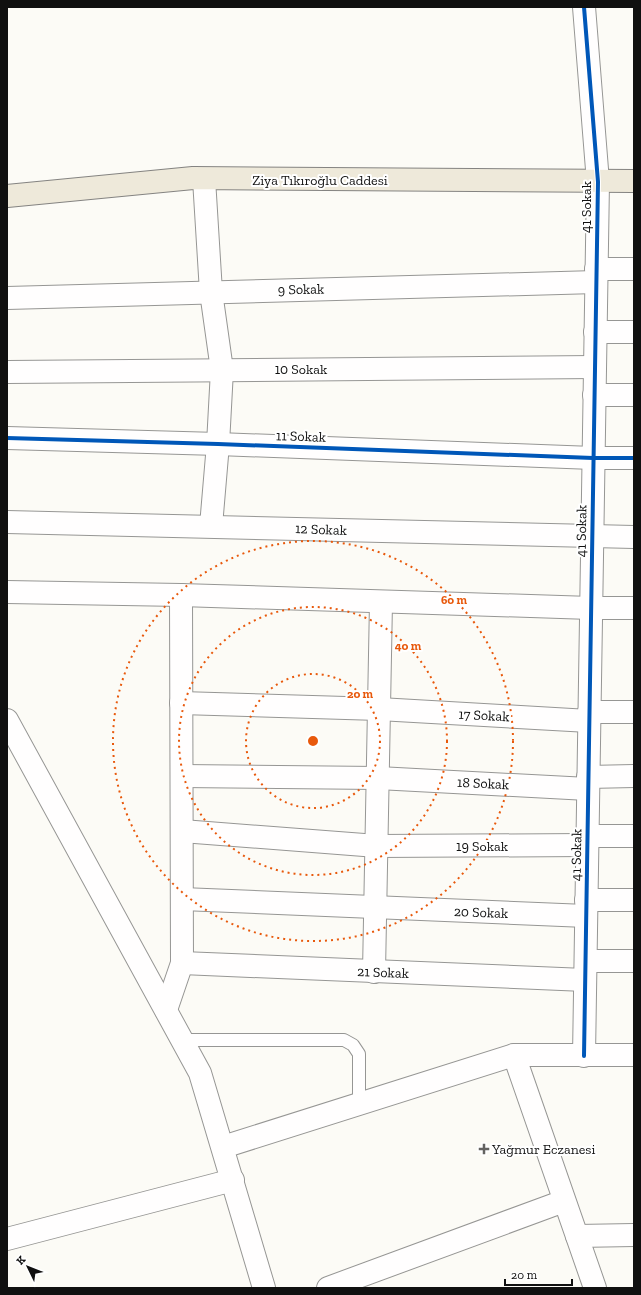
<svg xmlns="http://www.w3.org/2000/svg" width="641" height="1295" viewBox="0 0 641 1295" font-family="'Zilla Slab',serif">
  <style>
    .lines { fill: none; stroke-linecap: round; stroke-linejoin: round }
    .service-casing { stroke: #969694; stroke-width: 14 }
    .minor-casing { stroke: #969694; stroke-width: 24 }
    .tertiary-casing { stroke: #969694; stroke-width: 24 }
    .primary-casing { stroke: #848381; stroke-width: 24 }
    .service { stroke: #fffefe; stroke-width: 12 }
    .minor { stroke: #fffefe; stroke-width: 22 }
    .tertiary { stroke: #fffefe; stroke-width: 22 }
    .primary { stroke: #eee9da; stroke-width: 22 }
    .cycleway-casing { stroke: #fff; stroke-width: 6 }
    .cycleway { stroke: #0057b8; stroke-width: 4 }
    .ring { fill: none; stroke: #e8590c; stroke-width: 2; stroke-dasharray: 2 4 }
    .poi-dot { fill: #636260; stroke: #fff; stroke-width: 1.5 }
    .labels { text-anchor: middle; stroke-width: 4; stroke-linejoin: round; paint-order: stroke }
    .street-label { font-size: 14px; fill: #101010; stroke: #fff }
    .poi-label { font-size: 14px; fill: #101010; stroke: #fff; text-anchor: start }
    .centre { fill: #e8590c; stroke: #fff; stroke-width: 2 }
    .ring-label { font-size: 12px; text-anchor: middle; font-weight: bold; fill: #e8590c; stroke: #fff; stroke-width: 4; stroke-linejoin: round; paint-order: stroke }
  </style>
  <rect width="100%" height="100%" fill="#fcfbf6"/>
  <g class="lines">
    <defs>
      <polyline id="service" points="182,1040 344,1040 353,1045 359,1054 359,1105"/>
      <g id="minor">
        <polyline points="584,7 598,182 584,1056"/>
        <polyline points="204,179 211,292 222,370 218,444 211,526"/>
        <polyline points="596,269 634,269"/>
        <polyline points="7,298 596,282"/>
        <polyline points="595,332 634,332"/>
        <polyline points="7,372 595,367"/>
        <polyline points="594,395 634,395"/>
        <polyline points="7,438 218,444 593,458 634,458"/>
        <polyline points="7,522 634,537"/>
        <polyline points="7,592 181,595 591,608 634,608"/>
        <polyline points="181,703 379,709 589,721"/>
        <polyline points="589,712 634,712"/>
        <polyline points="7,720 200,1073 264,1288"/>
        <polyline points="182,776 378,778 588,789"/>
        <polyline points="588,777 634,776"/>
        <polyline points="182,831 377,846 587,845"/>
        <polyline points="587,836 634,836"/>
        <polyline points="182,899 586,916"/>
        <polyline points="586,900 634,900"/>
        <polyline points="586,961 634,961"/>
        <polyline points="182,963 585,980"/>
        <polyline points="374,972 381,602"/>
        <polyline points="166,1010 182,963 181,595"/>
        <polyline points="514,1055 595,1288"/>
        <polyline points="577,1236 634,1235"/>
        <polyline points="7,1239 233,1180"/>
        <polyline points="328,1288 564,1201"/>
      </g>
      <polyline id="tertiary" points="223,1147 514,1055 634,1055"/>
      <polyline id="primary" points="7,196 193,178 634,181"/>
    </defs>
    <!-- service casing -->
    <use href="#service" class="service-casing"/>
    <!-- minor casing -->
    <use href="#minor" class="minor-casing"/>
    <!-- tertiary casing -->
    <use href="#tertiary" class="tertiary-casing"/>
    <!-- primary casing -->
    <use href="#primary" class="primary-casing"/>
    <!-- service -->
    <use href="#service" class="service"/>
    <!-- minor -->
    <use href="#minor" class="minor"/>
    <!-- tertiary -->
    <use href="#tertiary" class="tertiary"/>
    <!-- primary -->
    <use href="#primary" class="primary"/>
    <defs>
      <g id="cycleway">
        <polyline points="584,7 598,182 584,1056"/>
        <polyline points="7,438 218,444 593,458 634,458"/>
      </g>
    </defs>
    <!-- cycleway casing -->
    <use href="#cycleway" class="cycleway-casing"/>
    <!-- cycleway -->
    <use href="#cycleway" class="cycleway"/>
  </g>
  <!-- distance rings -->
  <g class="ring">
    <circle cx="313" cy="741" r="67"/>
    <circle cx="313" cy="741" r="134"/>
    <circle cx="313" cy="741" r="200"/>
  </g>
  <!-- markers -->
  <path class="poi-dot" d="M482 1143h4v4h4v4h-4v4h-4v-4h-4v-4h4z"/>
  <g class="labels">
    <!-- street labels -->
    <g class="street-label">
      <text x="320" y="185">Ziya Tıkıroğlu Caddesi</text>
      <text transform="translate(586 207) rotate(-90)" y="5">41 Sokak</text>
      <text transform="translate(301 289) rotate(-1)" y="5">9 Sokak</text>
      <text x="301" y="374">10 Sokak</text>
      <text transform="translate(301 436) rotate(2)" y="5">11 Sokak</text>
      <text transform="translate(321 529) rotate(2)" y="5">12 Sokak</text>
      <text transform="translate(581 531) rotate(-89)" y="5">41 Sokak</text>
      <text transform="translate(484 715) rotate(3)" y="5">17 Sokak</text>
      <text transform="translate(483 783) rotate(3)" y="5">18 Sokak</text>
      <text x="482" y="851">19 Sokak</text>
      <text transform="translate(576 855) rotate(-89)" y="5">41 Sokak</text>
      <text transform="translate(481 912) rotate(2)" y="5">20 Sokak</text>
      <text transform="translate(383 972) rotate(2)" y="5">21 Sokak</text>
    </g>
    <!-- poi labels -->
    <g class="poi-label">
      <text x="492" y="1154">Yağmur Eczanesi</text>
    </g>
  </g>
  <circle cx="313" cy="741" r="6" class="centre"/>
  <g class="ring-label">
    <text x="454" y="604">60 m</text>
    <text x="408" y="650">40 m</text>
    <text x="360" y="698">20 m</text>
  </g>
  <!-- border -->
  <rect width="641" height="1295" fill="none" stroke="#101010" stroke-width="16"/>
  <!-- north arrow -->
  <g transform="translate(28 1267) rotate(313)" stroke="#ffffff" stroke-width="3" paint-order="stroke">
  <path d="M0-3L7 15L0 10L-7 15Z" fill="#101010"/>
  <text y="-6" font-size="11" font-weight="bold" text-anchor="middle" fill="#101010">K</text>
  </g>
  <!-- scale -->
  <path d="M505 1279v6h67v-6" fill="none" stroke="#101010" stroke-width="2"/>
  <text x="511" y="1279" font-size="12" fill="#101010" stroke="#ffffff" stroke-width="3" paint-order="stroke">20 m</text>
</svg>
